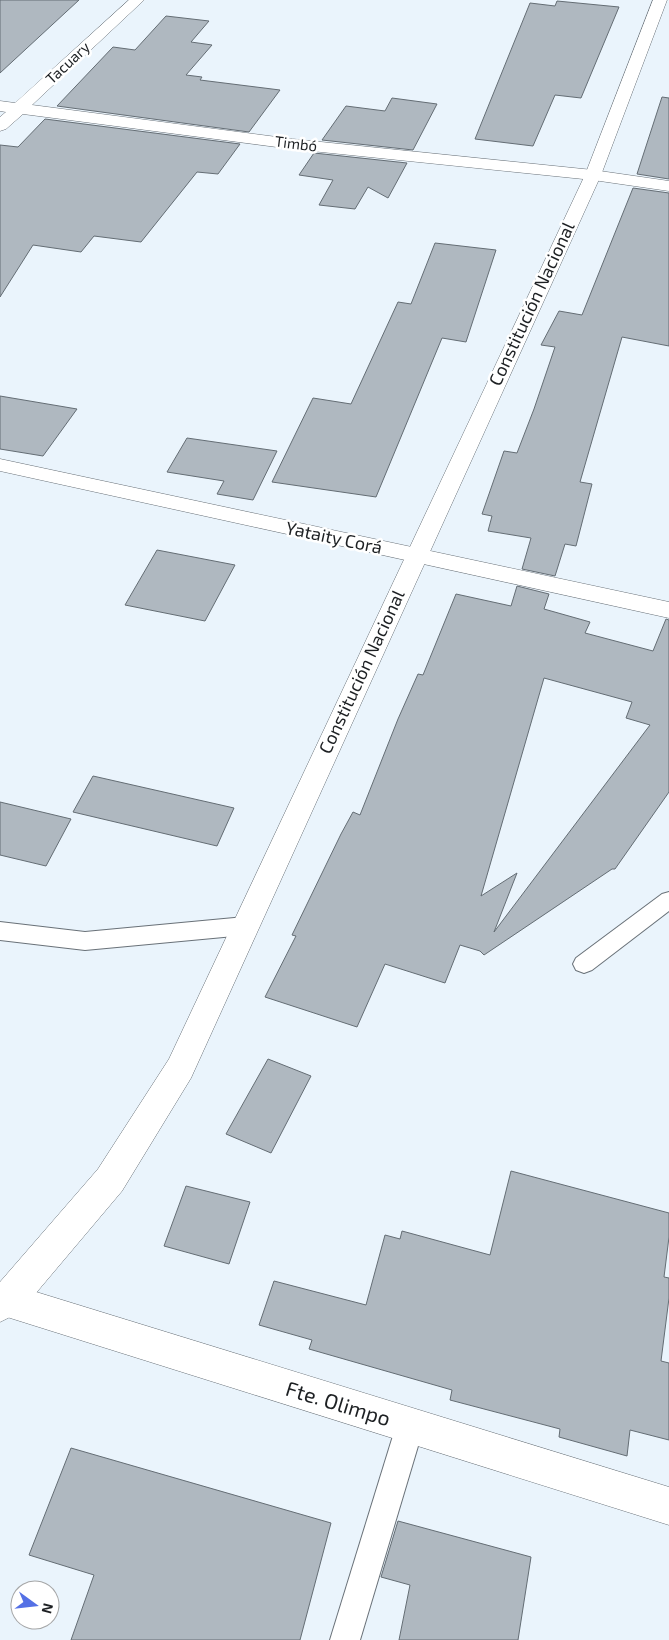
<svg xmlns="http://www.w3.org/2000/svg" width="669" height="1640" viewBox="0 0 669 1640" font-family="'Exo 2',sans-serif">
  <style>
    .building { fill: #afb8c0; stroke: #646d74; fill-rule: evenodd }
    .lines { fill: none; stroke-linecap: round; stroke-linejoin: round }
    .lane-casing { stroke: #697178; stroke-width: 2 }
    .street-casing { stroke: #697178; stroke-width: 1 }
    .secondary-casing { stroke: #697178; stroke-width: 1 }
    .lane { fill: #fff; fill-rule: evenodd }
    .street { fill: #fff; fill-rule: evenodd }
    .secondary { fill: #fff; fill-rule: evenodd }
    .labels { text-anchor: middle; stroke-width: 5; stroke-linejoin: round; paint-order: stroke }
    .far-street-label { font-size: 15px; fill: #1d2023; stroke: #fff }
    .street-label { font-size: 18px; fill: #1d2023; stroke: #fff }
    .near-street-label { font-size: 21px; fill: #1d2023; stroke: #fff }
  </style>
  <rect width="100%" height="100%" fill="#eaf4fc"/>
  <!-- building -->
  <g class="building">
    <polygon points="0,0 79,0 0,73"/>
    <polygon points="557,1 619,7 581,98 555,95 533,146 475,139 530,3 555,6"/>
    <polygon points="166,16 209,21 191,42 212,45 186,75 202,77 200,80 280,90 249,132 57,106 113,47 135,50"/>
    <polygon points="662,97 669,98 669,179 637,174"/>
    <polygon points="392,98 437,104 413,150 322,140 346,106 385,111"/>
    <polygon points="45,119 240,144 218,174 197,172 141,242 94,236 81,252 33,245 0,297 0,145 18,147"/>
    <polygon points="314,153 407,163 388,198 368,187 355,209 319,205 333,180 299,175"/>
    <polygon points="633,188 669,193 669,346 622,337 580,482 592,484 576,546 565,544 555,576 522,569 531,538 488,531 492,516 482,514 504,451 517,453 534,409 555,347 541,345 559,311 582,315"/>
    <polygon points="435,243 496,250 466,342 442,338 376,497 272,482 313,398 351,404 398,302 411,304"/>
    <polygon points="0,396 77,409 43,456 0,449"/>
    <polygon points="187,438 277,451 253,500 217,494 224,481 167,472"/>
    <polygon points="157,550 235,565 205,621 125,605"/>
    <path d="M 517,586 L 549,594 L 544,609 L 590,622 L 585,633 L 653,651 L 666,619 L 669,620 L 669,792 L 615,869 L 612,869 L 484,955 L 480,951 L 460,945 L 445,983 L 385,964 L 357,1027 L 265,997 L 296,936 L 292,935 L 341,834 L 353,812 L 360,815 L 398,719 L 418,674 L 423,675 L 456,594 L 511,606 ZM 544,678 L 632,702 L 626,718 L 650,725 L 494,932 L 517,873 L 481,896 Z"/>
    <polygon points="93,776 234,808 217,846 73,812"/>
    <polygon points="0,802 71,819 46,866 0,855"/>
    <polygon points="268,1059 311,1076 271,1153 226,1134"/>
    <polygon points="511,1171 669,1213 669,1237 664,1277 669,1278 669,1298 661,1361 669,1363 669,1440 630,1430 627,1456 559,1437 560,1429 450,1400 452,1390 309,1349 312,1340 259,1325 274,1281 366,1305 385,1235 400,1239 402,1231 490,1255"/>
    <polygon points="186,1186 250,1202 229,1264 164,1246"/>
    <polygon points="71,1448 331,1523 300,1640 71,1640 94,1575 29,1555"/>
    <polygon points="398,1521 531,1557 518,1640 399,1640 410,1585 381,1577"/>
  </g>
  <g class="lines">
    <defs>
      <g id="lane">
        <polygon points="669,892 669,911 592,970 584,973 576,970 573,964 576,958 662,894"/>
        <polygon points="245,917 253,920 256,926 253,932 245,935 85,950 0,940 0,922 85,932"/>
        <polygon points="410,1412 420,1416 424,1426 360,1640 330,1640 396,1426 400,1416"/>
      </g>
      <g id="street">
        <polygon points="129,0 144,0 32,105 292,139 593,170 669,181 669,191 593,180 292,149 23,114 6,129 0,131 0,117 6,112 0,111 0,101 15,103"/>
        <polygon points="0,459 669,602 669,618 0,471"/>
        <polygon points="7,1283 669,1487 669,1525 7,1317 0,1314 0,1286"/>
      </g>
      <polygon id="secondary" points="653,0 667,0 601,175 191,1078 122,1191 20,1312 0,1322 0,1282 98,1169 169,1059 585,175"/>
    </defs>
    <!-- lane casing -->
    <use href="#lane" class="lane-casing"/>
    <!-- street casing -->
    <use href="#street" class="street-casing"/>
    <!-- secondary casing -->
    <use href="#secondary" class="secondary-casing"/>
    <!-- lane -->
    <use href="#lane" class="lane"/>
    <!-- street -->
    <use href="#street" class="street"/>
    <!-- secondary -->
    <use href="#secondary" class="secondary"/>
  </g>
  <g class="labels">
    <!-- far-street labels -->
    <g class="far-street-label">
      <text transform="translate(68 63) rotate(-43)" y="5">Tacuary</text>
      <text transform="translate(296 144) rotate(7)" y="5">Timbó</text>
    </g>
    <!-- street labels -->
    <g class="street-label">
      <text transform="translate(532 304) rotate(-65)" y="6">Constitución Nacional</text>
      <text transform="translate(334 538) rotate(12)" y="6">Yataity Corá</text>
      <text transform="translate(362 672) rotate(-65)" y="6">Constitución Nacional</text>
    </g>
    <!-- near-street labels -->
    <g class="near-street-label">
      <text transform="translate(338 1404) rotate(17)" y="7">Fte. Olimpo</text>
    </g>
  </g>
  <!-- north arrow -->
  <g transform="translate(35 1605) rotate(105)"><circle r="24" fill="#ffffff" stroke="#a5a6a7"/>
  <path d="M0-4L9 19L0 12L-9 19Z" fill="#5470e5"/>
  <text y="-8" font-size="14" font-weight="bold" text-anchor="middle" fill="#1d2023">N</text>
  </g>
</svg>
